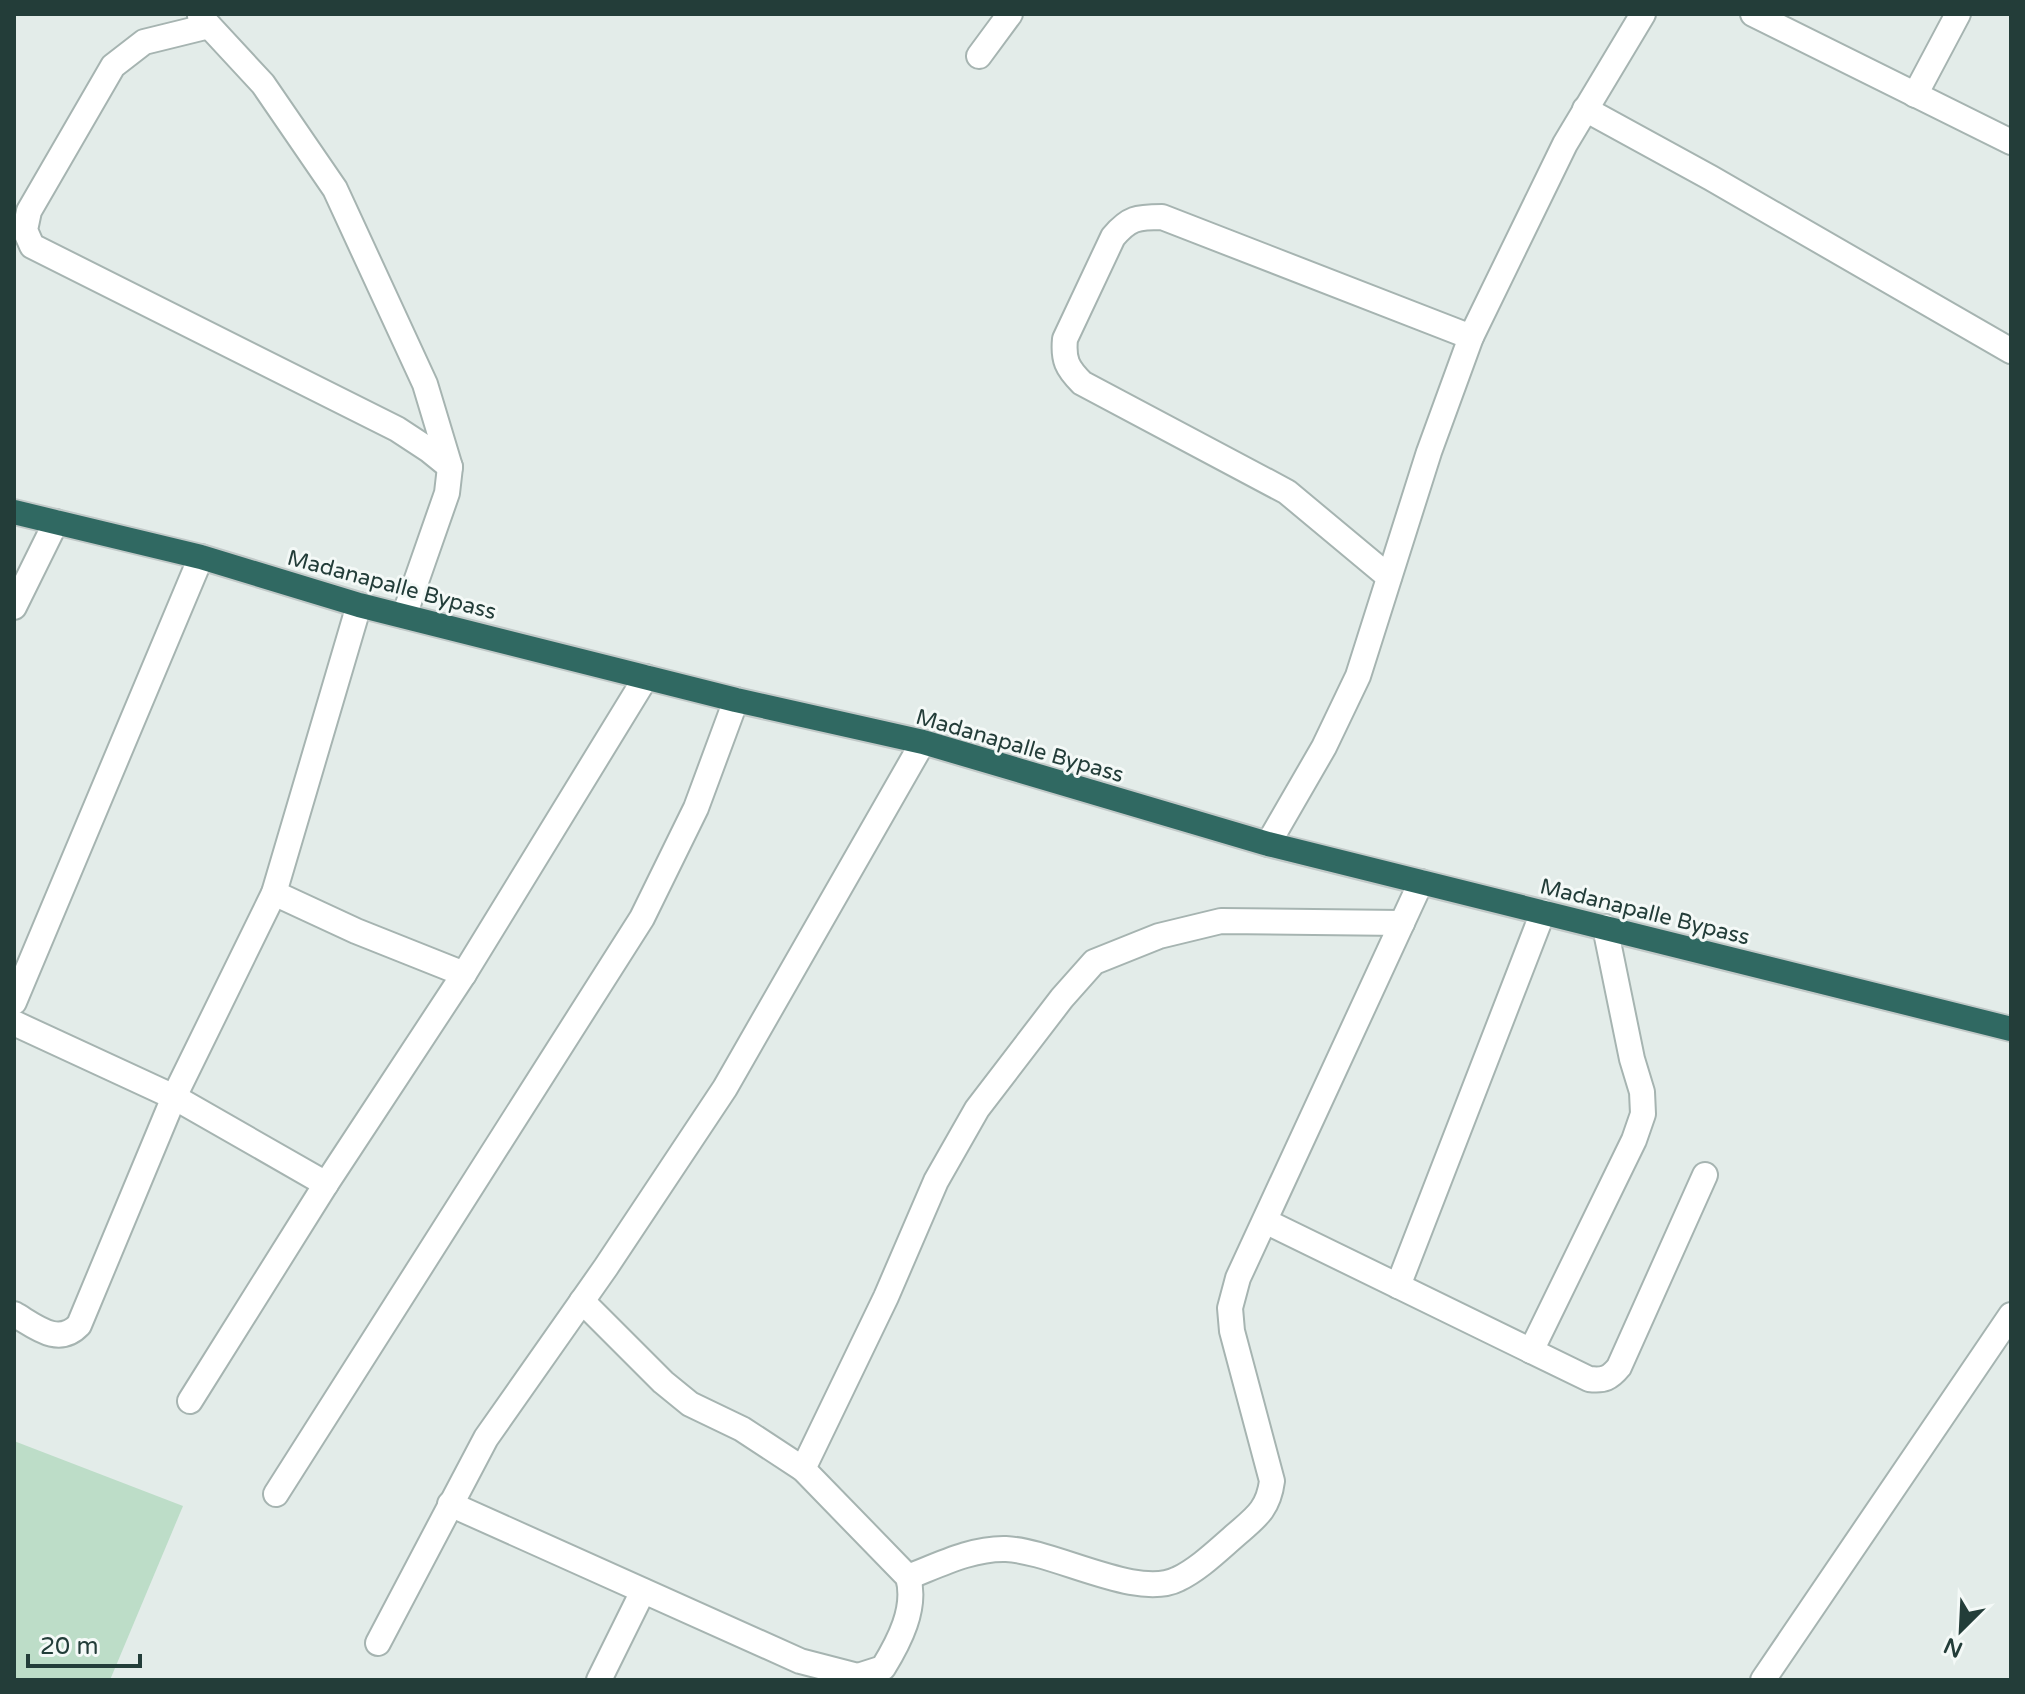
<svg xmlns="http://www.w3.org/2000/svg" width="2025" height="1694" viewBox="0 0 2025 1694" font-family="'Varela Round',sans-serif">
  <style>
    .green { fill: #bdddc8 }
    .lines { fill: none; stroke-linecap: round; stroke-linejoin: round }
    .minor-casing { stroke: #a6b4b1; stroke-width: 28 }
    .highway-casing { stroke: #c1c9c8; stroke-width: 28 }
    .minor { stroke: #fff; stroke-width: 24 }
    .highway { stroke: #306962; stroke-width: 24 }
    .labels { text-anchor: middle; stroke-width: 6; stroke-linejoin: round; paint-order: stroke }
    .street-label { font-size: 22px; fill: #233d39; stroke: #f4f9f7 }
  </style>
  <rect width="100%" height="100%" fill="#e3ece9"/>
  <!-- green -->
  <polygon class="green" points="14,1441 183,1506 110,1680 14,1680"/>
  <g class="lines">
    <defs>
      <g id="minor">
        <polyline points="1753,14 2011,142"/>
        <polyline points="200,16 263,84 335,189 425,384 450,467 447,493 404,616"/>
        <polyline points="209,26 144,42 113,66 29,211 25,230 32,246 397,429 429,450 450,467"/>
        <polyline points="979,56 1010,14"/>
        <polyline points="1915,95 1958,14"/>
        <polyline points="1585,109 1711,178 2011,351"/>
        <path d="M 1389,577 L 1287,492 L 1082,383 C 1067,368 1063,360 1065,339 L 1113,237 C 1129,218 1137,217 1162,217 L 1471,337"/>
        <polyline points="14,607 56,522"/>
        <polyline points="1268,844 1324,747 1358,676 1429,452 1471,337 1565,144 1643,14"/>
        <polyline points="274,893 356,931 464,974"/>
        <polyline points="14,1002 201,557"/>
        <polyline points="14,1023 174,1097 326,1184"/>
        <path d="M 1265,1221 L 1589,1379 C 1604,1381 1610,1378 1619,1367 L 1705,1175"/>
        <polyline points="1398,1286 1543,912"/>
        <path d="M 14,1314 C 35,1326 58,1347 79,1325 L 174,1097 L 274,893 L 359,605"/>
        <polyline points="1531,1351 1634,1140 1643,1114 1642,1092 1632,1059 1605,927"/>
        <polyline points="190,1401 326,1184 464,974 646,677"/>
        <polyline points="803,1469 886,1297 936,1181 977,1109 1062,998 1094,962 1159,936 1221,921 1402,923"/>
        <polyline points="276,1494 642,918 696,808 736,700"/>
        <path d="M 450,1504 L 800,1661 L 858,1676 L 883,1668 C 899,1642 917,1608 908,1577 L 803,1469 L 742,1429 L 690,1404 L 663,1382 L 582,1301"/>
        <path d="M 908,1577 C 939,1565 972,1548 1006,1549 C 1054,1551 1137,1600 1178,1579 C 1197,1570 1215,1553 1231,1539 C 1253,1519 1268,1512 1272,1481 L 1232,1331 L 1230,1308 L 1238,1278 L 1421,882"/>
        <polyline points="378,1643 486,1438 606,1267 725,1088 923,742"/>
        <polyline points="599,1680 643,1591"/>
        <polyline points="1763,1680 2011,1315"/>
      </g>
      <polyline id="highway" points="14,512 201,557 359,605 736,700 923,742 1268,844 2011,1029"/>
    </defs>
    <!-- minor casing -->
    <use href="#minor" class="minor-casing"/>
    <!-- highway casing -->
    <use href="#highway" class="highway-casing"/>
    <!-- minor -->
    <use href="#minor" class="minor"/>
    <!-- highway -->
    <use href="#highway" class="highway"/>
  </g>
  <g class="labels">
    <!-- street labels -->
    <g class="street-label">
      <text transform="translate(392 584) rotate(15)" y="8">Madanapalle Bypass</text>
      <text transform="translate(1020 745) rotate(16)" y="8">Madanapalle Bypass</text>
      <text transform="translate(1645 911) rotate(14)" y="8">Madanapalle Bypass</text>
    </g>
  </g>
  <!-- border -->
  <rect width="2025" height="1694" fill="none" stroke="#233d39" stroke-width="32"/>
  <!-- north arrow -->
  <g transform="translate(1961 1630) rotate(204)" stroke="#f4f9f7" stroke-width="6" paint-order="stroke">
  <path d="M0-6L14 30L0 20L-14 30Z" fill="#233d39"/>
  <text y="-12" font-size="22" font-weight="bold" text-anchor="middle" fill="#233d39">N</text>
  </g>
  <!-- scale -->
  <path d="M28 1654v12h112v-12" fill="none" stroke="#233d39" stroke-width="4"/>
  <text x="40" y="1654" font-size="24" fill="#233d39" stroke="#f4f9f7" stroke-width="6" paint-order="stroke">20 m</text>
</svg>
